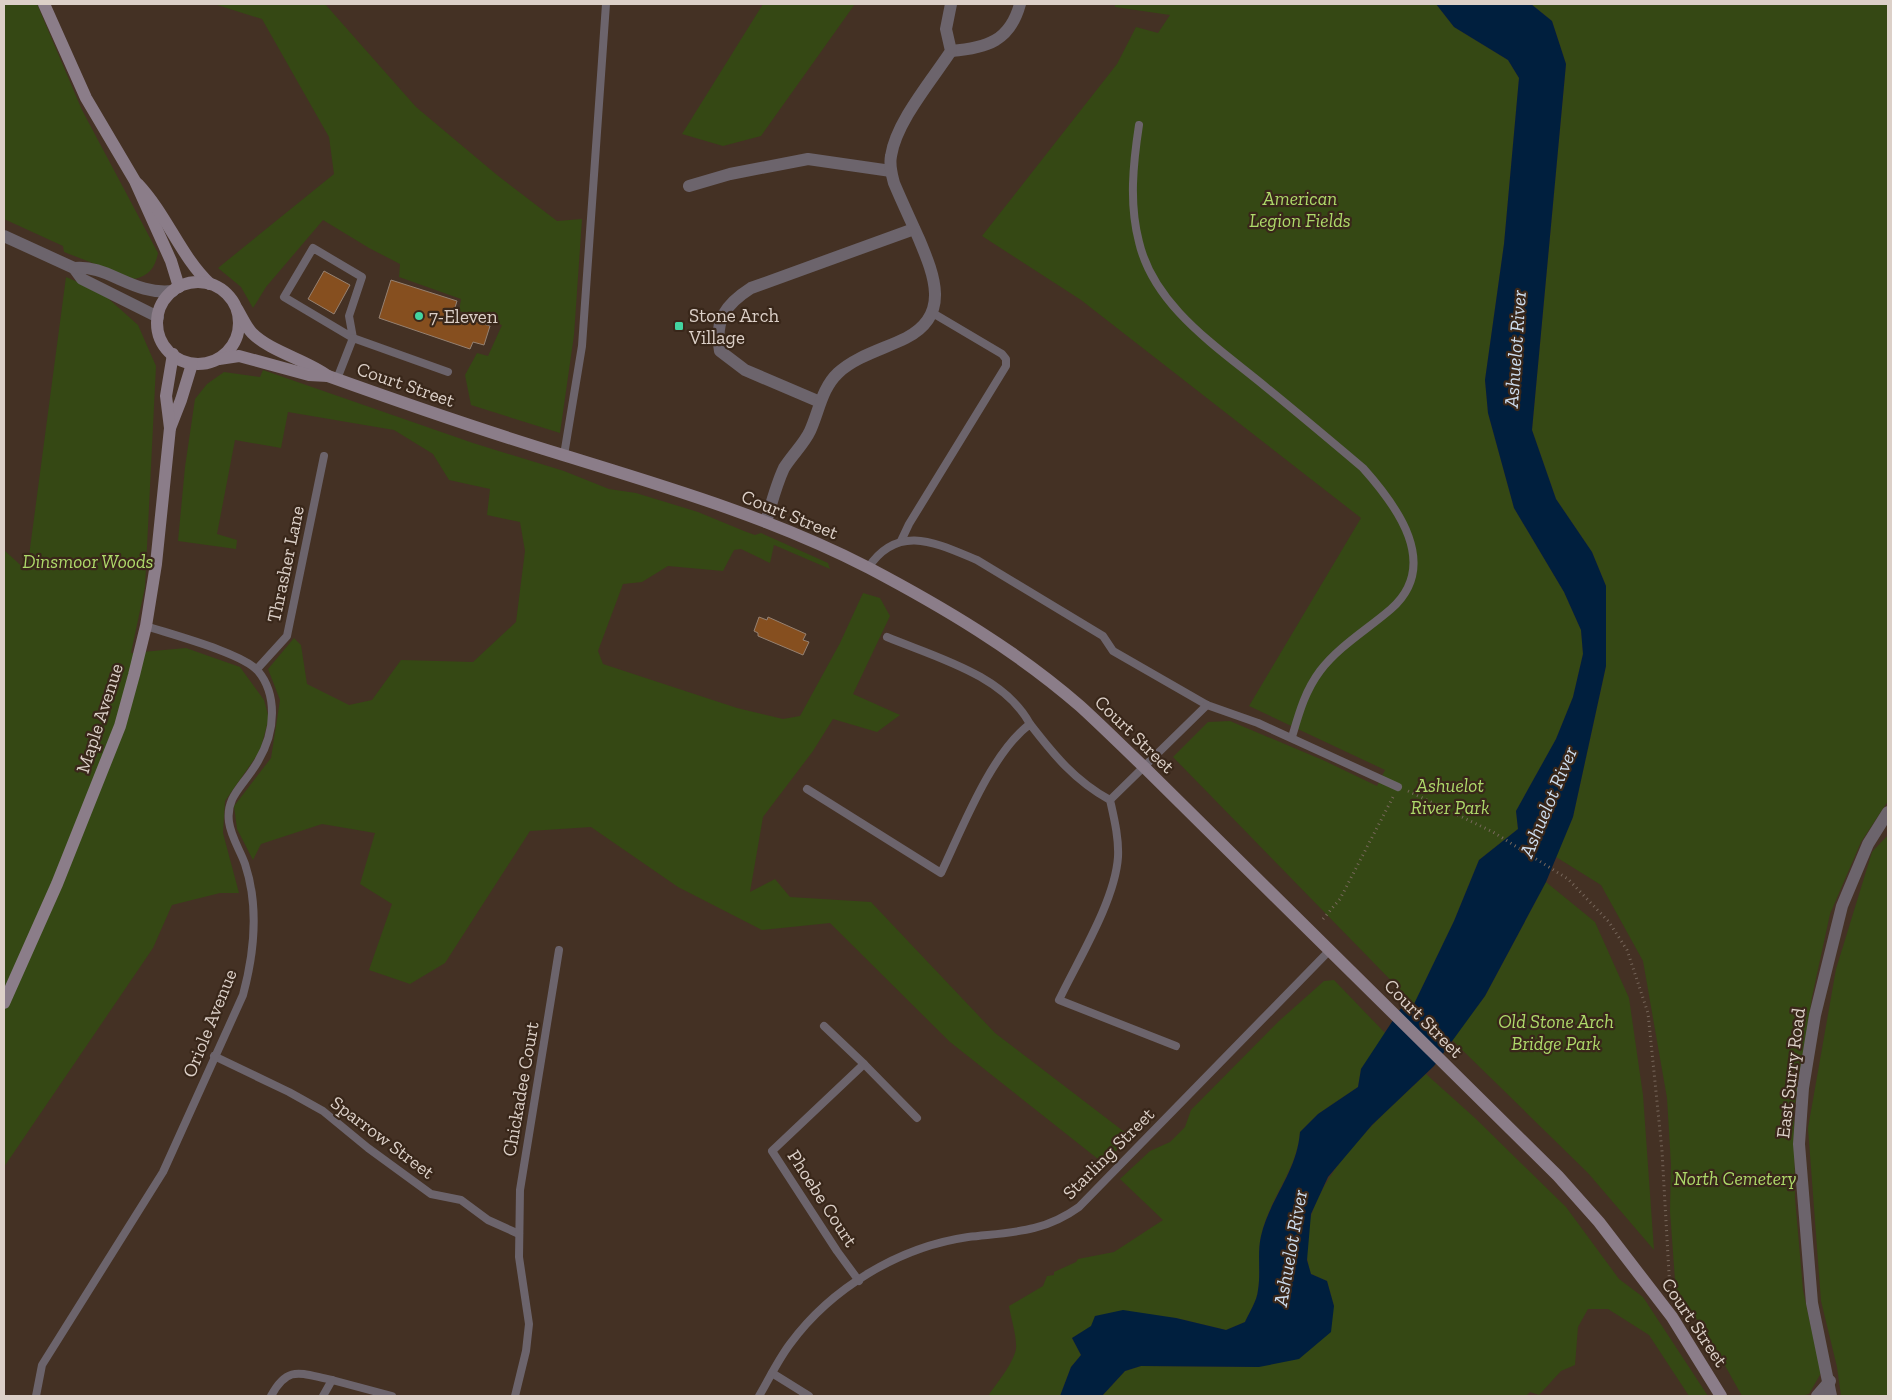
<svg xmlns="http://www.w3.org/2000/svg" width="1892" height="1400" viewBox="0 0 1892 1400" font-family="'Zilla Slab',serif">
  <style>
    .green { fill: #354814 }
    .water { fill: #001f3e }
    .building { fill: #864f1f; stroke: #968171 }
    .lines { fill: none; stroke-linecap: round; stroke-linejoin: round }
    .path { stroke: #78685c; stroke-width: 3; stroke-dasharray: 1 4; stroke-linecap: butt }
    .lane { stroke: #6c646c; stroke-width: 8 }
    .street { stroke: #6c646c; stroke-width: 12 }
    .secondary { stroke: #8b7d89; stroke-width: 12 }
    .poi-dot { fill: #43d4a0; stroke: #39271a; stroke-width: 2 }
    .labels { text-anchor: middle; stroke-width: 4.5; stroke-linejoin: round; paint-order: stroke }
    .park-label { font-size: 19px; font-style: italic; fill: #aeda6a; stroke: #39271a }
    .poi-label { font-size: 19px; fill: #dcd0c8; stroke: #39271a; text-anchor: start }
    .street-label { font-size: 19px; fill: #dcd0c8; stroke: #39271a }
    .water-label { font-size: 20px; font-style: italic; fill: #cdddef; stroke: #39271a }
  </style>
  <rect width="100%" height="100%" fill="#443124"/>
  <!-- green -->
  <g class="green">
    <path d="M 4,4 L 37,4 L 82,110 L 158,253 C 155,268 149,276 134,279 L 64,252 L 63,246 L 4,219 Z"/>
    <polygon points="214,4 325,4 416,107 497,175 557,221 582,219 574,335 560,433 471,405 465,375 477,353 488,356 502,325 459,311 461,299 399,277 400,264 369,248 323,220 266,287 253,308 241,287 218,268 334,174 329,137 262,19"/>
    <polygon points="763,4 855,4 761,136 723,146 682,134"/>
    <polygon points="1115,4 1436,4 1454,27 1508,60 1519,78 1504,244 1485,380 1488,413 1514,508 1564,592 1581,630 1583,654 1573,697 1556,739 1516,811 1518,829 1479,860 1454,921 1414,1004 1173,757 1208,722 1230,721 1325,761 1377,786 1385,770 1249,706 1361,518 1081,300 982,236 1117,64 1136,27 1158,33 1170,15 1115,7"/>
    <polygon points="1531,4 1888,4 1888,801 1861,842 1830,914 1812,997 1794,1110 1795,1198 1803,1290 1821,1373 1809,1394 1801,1396 1742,1396 1704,1328 1676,1294 1670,1211 1671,1165 1667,1098 1643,961 1601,885 1556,857 1573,817 1606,666 1606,586 1592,552 1556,499 1532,430 1566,64 1552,21"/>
    <polygon points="66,277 101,292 138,325 156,366 145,587 131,653 186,648 240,667 264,700 269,718 260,751 225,801 223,833 239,893 220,893 172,905 153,948 4,1167 4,550 27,571"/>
    <polygon points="263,370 473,443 564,471 609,489 636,493 698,512 744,531 755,535 761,533 828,563 830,569 774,545 770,563 741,549 734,550 723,571 668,566 642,582 623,584 598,651 603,664 737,708 783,719 800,716 840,643 863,593 880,598 890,616 853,694 900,715 877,732 833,719 813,751 763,817 750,892 775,879 790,897 871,902 995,1033 1131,1137 1103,1163 950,1042 830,923 762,930 678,887 591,827 530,831 445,963 410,984 369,970 392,904 360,884 375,833 322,824 261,844 253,860 237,829 234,806 271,758 280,700 268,669 294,638 301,645 307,684 349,705 372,700 401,660 473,662 516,622 525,551 520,522 487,515 490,489 449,480 433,454 394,430 288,412 281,448 235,440 217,534 237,540 236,549 178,541 185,467 195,399 207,384 224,372 260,377"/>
    <polygon points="1888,835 1888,1396 1841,1396 1837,1367 1821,1301 1808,1128 1836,969 1872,852"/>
    <polygon points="1546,882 1595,922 1629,998 1643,1095 1654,1250 1588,1173 1452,1040 1485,996"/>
    <path d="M 1334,980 L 1386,1034 L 1361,1069 L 1358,1087 L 1318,1114 L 1300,1132 C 1297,1171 1269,1198 1261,1236 C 1257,1254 1261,1273 1258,1290 C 1257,1301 1249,1313 1245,1322 L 1226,1330 L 1176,1318 L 1095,1316 L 1092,1326 L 1072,1338 L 1081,1355 L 1071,1367 L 1060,1396 L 988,1396 C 997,1383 1013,1364 1016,1349 C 1017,1336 1011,1319 1009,1306 L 1043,1286 L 1047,1276 L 1054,1275 L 1054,1272 L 1076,1262 L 1078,1259 L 1114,1252 L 1163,1220 L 1120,1179 L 1150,1151 L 1170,1142 L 1185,1127 L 1191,1110 L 1279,1021 L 1324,981 Z"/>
    <path d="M 1426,1074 L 1475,1118 L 1566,1207 L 1619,1279 L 1643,1297 L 1708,1396 L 1689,1396 L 1649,1335 L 1608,1309 L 1588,1309 L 1578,1327 L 1575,1365 L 1561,1371 L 1539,1395 L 1530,1392 L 1526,1396 L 1102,1396 L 1125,1371 L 1141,1366 L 1259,1367 L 1334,1306 L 1327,1281 L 1311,1274 C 1285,1197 1376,1121 1426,1074 Z"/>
  </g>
  <!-- water -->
  <path class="water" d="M 1436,4 L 1531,4 L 1552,21 L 1566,64 L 1532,430 L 1556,499 L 1592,552 L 1606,586 L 1606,666 L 1573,817 L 1546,882 L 1485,996 L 1434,1066 L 1372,1125 L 1328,1177 L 1311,1214 L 1307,1260 L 1311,1274 L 1327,1281 L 1334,1306 L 1331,1332 L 1299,1359 L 1259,1367 L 1141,1366 L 1125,1371 L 1102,1396 L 1060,1396 L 1071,1367 L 1081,1355 L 1072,1338 L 1091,1326 L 1095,1316 L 1123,1310 L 1176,1318 L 1226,1330 L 1245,1322 C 1249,1313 1257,1301 1258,1290 C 1261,1273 1257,1253 1261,1236 C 1270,1198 1297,1172 1300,1132 L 1318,1114 L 1358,1087 L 1361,1069 L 1401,1008 L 1406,1002 L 1414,1004 L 1454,921 L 1479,860 L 1518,829 L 1516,811 L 1556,739 L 1573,697 L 1583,654 L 1581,630 L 1564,592 L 1514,508 L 1488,413 L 1485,380 L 1504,244 L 1519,78 L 1508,60 L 1454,27 Z"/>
  <!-- building -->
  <g class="building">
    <polygon points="324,271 350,285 334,314 308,299"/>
    <polygon points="391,280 457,301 453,314 490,326 484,345 473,342 470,349 379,318"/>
    <polygon points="759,617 767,620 768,617 806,634 803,640 809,642 803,655 758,636 758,633 754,631"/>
  </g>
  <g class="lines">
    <!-- path -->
    <g class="path">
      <polyline points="1408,791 1493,832 1568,879 1609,922 1627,950 1648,1013 1662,1151 1670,1291"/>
      <polyline points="1323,919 1340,899 1393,797"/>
    </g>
    <!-- lane -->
    <g class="lane">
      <path d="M 1139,125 C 1133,164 1129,204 1139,242 C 1154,307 1219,348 1267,388 C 1299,414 1331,441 1363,468 C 1397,506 1441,565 1391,609 C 1368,629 1339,646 1320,671 C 1305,691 1299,713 1292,737"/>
      <polygon points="313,248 362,277 349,316 353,338 284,297"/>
      <polyline points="337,379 353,338 448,372"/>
      <polyline points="564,455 582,346 606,4"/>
      <polyline points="901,541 909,524 1006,366 1006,359 1002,354 931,312"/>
      <path d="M 868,568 C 898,523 936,543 977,560 L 1103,636 L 1113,651 L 1207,705 L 1258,723 L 1398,787"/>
      <path d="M 887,637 C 935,657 1004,675 1030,724"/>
      <polyline points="257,669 287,636 324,456"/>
      <path d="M 807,789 L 941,873 C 962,829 991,753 1030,724 C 1054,755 1075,781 1110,800 C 1114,818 1119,838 1118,857 C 1115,901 1078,960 1059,1000 L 1176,1046"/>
      <polyline points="1110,800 1207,705"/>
      <polyline points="824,1026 864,1064"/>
      <polyline points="214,1056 289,1092 323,1111 368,1148 431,1194 461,1200 488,1220 519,1234"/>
      <polyline points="859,1281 837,1251 772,1151 864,1064 917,1118"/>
      <polyline points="772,1373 809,1396"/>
      <path d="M 36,1396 L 42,1365 L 163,1172 L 243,995 C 254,954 259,906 245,864 C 240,850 231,837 229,822 C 226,800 239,789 251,772 C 264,754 272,735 272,713 C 272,697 268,683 258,671 C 243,653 170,634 146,626"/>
      <path d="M 271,1396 C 288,1364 301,1374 332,1380"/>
      <polyline points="323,1396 332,1380 392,1396"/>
      <polyline points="515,1396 526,1351 529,1324 519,1257 520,1190 559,950"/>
      <path d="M 759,1396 C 769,1379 778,1360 790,1344 C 831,1288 899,1247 968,1237 C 1011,1232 1043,1233 1079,1207 L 1329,951"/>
    </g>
    <!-- street -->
    <g class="street">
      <path d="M 951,51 C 987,48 1010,41 1020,4"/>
      <polyline points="689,186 730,174 808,159 891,171"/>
      <polyline points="4,236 74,268 82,279 158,317"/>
      <path d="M 74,268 C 108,264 133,296 173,291"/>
      <path d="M 820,402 L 745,370 L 720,351 C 714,320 726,304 751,288 L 914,229"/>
      <path d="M 766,522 C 771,505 776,485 784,468 C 792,455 804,444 810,431 C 819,411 822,388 838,373 C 856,356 884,349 906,338 C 951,315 934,275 919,239 C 911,221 902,202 894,183 C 892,175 889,166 891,156 C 896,122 932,80 951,51 L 946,29 L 951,4"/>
      <polyline points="1817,1396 1830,1381"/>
      <polyline points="1831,1396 1812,1303 1799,1144 1803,1088 1815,1015 1842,906 1868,844 1888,812"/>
    </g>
    <!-- secondary -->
    <g class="secondary">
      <polyline points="44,4 86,98 135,181 171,261 179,287"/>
      <path d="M 138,184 C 167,215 181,257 210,284"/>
      <circle cx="198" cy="323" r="41"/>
      <path d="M 237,309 C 242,317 246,327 252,333 C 271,352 305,359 328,376 C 406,404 484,431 563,455 C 667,487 772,518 869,568 C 943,607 1017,651 1080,706 C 1102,726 1122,746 1143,766 L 1558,1176 L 1599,1222 L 1672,1317 L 1721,1396"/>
      <polyline points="219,359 239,356 309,375 328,376"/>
      <polyline points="170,428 181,400 192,364"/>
      <polyline points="4,1003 57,884 120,726 134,675 146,626 156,564 170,428 166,396 173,354"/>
    </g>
  </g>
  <!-- markers -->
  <g class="poi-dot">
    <circle cx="419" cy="316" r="5"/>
    <rect x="674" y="321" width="10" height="10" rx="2.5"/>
  </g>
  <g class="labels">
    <!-- park labels -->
    <g class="park-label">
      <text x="1300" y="205">American<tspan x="1300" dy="22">Legion Fields</tspan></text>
      <text x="88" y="568">Dinsmoor Woods</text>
      <text x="1450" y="792">Ashuelot<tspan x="1450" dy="22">River Park</tspan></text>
      <text x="1556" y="1028">Old Stone Arch<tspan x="1556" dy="22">Bridge Park</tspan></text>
      <text x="1735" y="1185">North Cemetery</text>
    </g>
    <!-- poi labels -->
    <g class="poi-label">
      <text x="689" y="322">Stone Arch<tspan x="689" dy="22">Village</tspan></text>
      <text x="429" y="323">7-Eleven</text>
    </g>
    <!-- street labels -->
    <g class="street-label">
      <text transform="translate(406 384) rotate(19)" y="7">Court Street</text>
      <text transform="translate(790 514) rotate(22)" y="7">Court Street</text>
      <text transform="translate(285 564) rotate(-78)" y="7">Thrasher Lane</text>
      <text transform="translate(99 718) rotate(-72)" y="7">Maple Avenue</text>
      <text transform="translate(1135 734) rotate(44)" y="7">Court Street</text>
      <text transform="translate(1424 1018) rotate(45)" y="7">Court Street</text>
      <text transform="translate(209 1023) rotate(-68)" y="7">Oriole Avenue</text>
      <text transform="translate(1790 1073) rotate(-83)" y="7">East Surry Road</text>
      <text transform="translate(520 1089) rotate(-80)" y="7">Chickadee Court</text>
      <text transform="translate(383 1137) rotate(37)" y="7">Sparrow Street</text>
      <text transform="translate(1108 1153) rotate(-45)" y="7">Starling Street</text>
      <text transform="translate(823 1198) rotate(57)" y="7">Phoebe Court</text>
      <text transform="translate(1695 1322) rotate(56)" y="7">Court Street</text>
    </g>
    <!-- water labels -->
    <g class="water-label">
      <text transform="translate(1515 349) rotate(-86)" y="7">Ashuelot River</text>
      <text transform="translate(1548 802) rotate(-67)" y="7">Ashuelot River</text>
      <text transform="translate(1290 1248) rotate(-80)" y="7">Ashuelot River</text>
    </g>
  </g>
  <!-- border -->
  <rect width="1892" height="1400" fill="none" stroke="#dcd0c8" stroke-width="10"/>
</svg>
